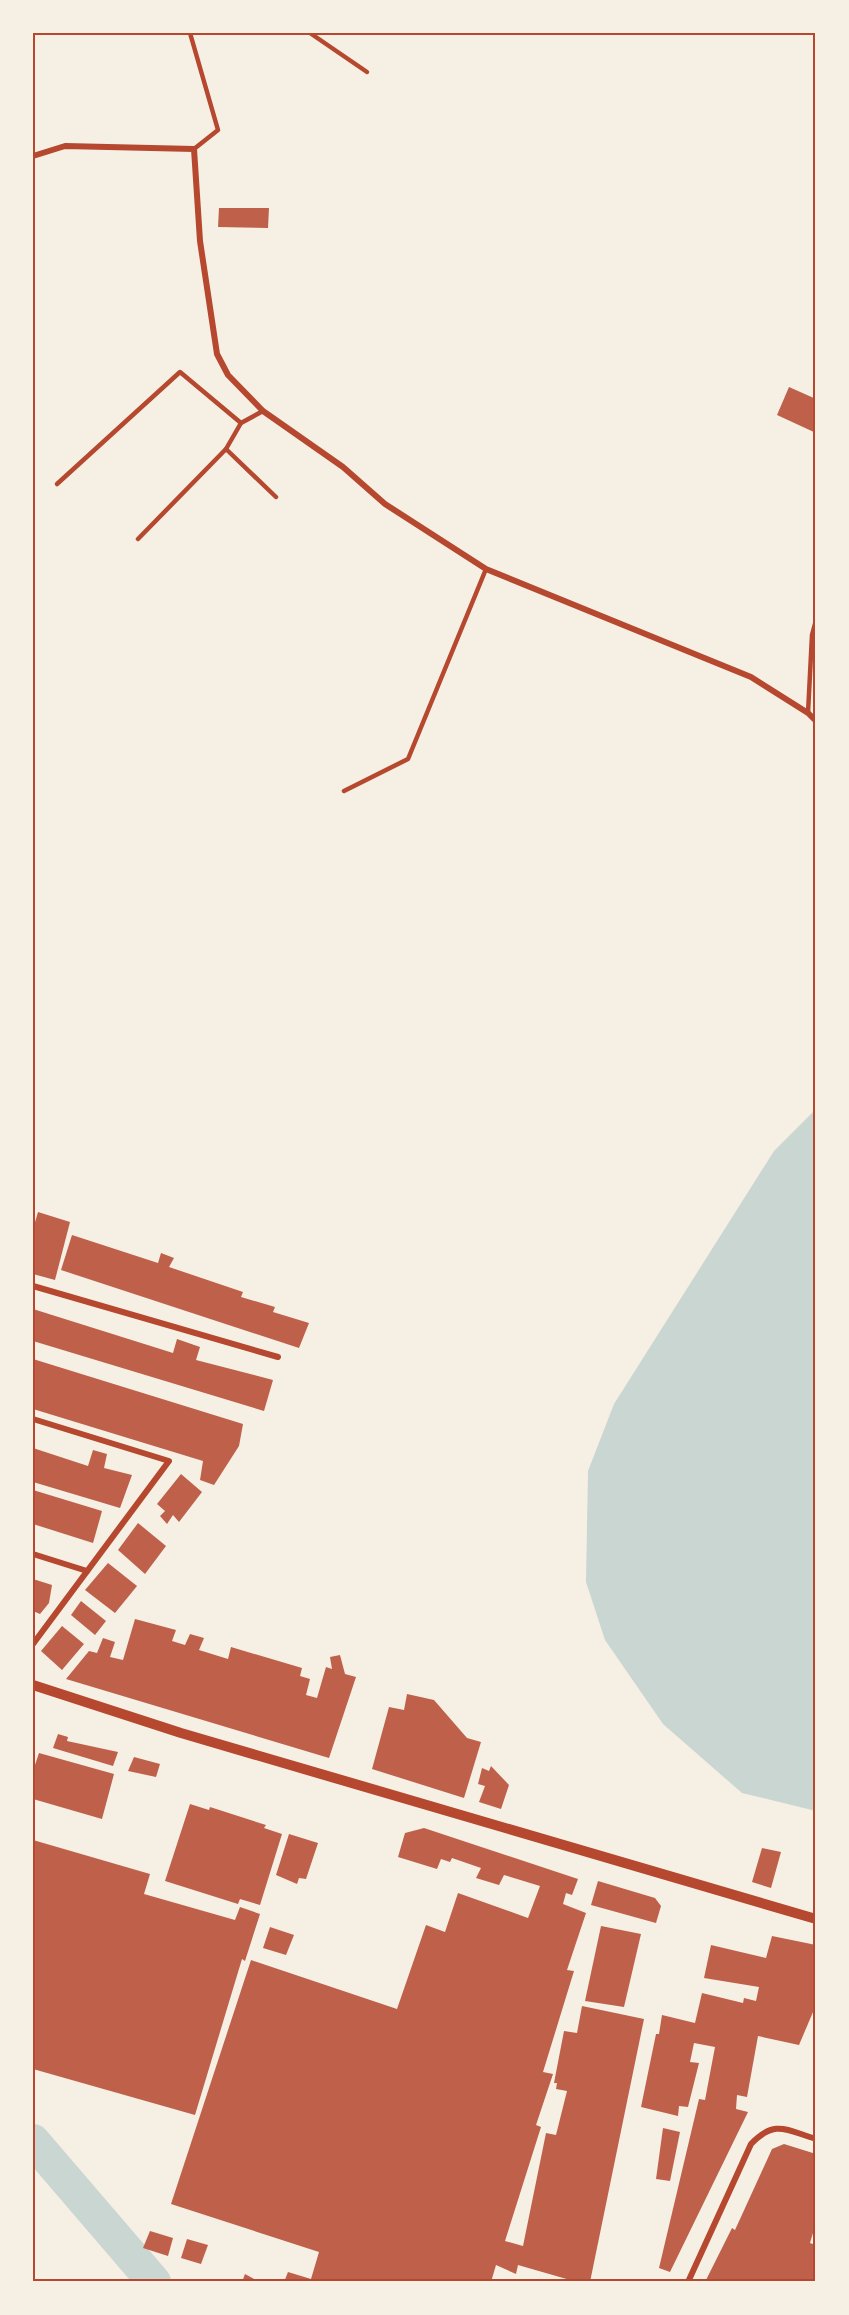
<svg xmlns="http://www.w3.org/2000/svg" width="849" height="2315" viewBox="0 0 849 2315" font-family="'Roboto Condensed',sans-serif">
  <style>
    .water { fill: #c9d6d2 }
    .lines { fill: none; stroke-linecap: round; stroke-linejoin: round }
    .river { stroke: #c9d6d2; stroke-width: 34 }
    .building { fill: #bf614a }
    .service { stroke: #b5482f; stroke-width: 4.5 }
    .minor { stroke: #b5482f; stroke-width: 6 }
    .tertiary { stroke: #b5482f; stroke-width: 10 }
    .neatline { fill: none; stroke: #b5482f; stroke-width: 2 }
  </style>
  <rect width="100%" height="100%" fill="#f6efe4"/>
  <!-- water -->
  <polygon class="water" points="816,1109 816,1811 742,1793 663,1724 605,1640 586,1582 588,1471 614,1404 774,1151"/>
  <g class="lines">
    <!-- river -->
    <polyline class="river" points="33,2141 154,2282"/>
  </g>
  <!-- building -->
  <g class="building">
    <polygon points="219,208 269,208 268,228 218,227"/>
    <polygon points="789,387 816,399 816,433 777,415"/>
    <polygon points="38,1212 70,1222 55,1280 33,1274 33,1229"/>
    <polygon points="72,1235 158,1263 161,1253 174,1258 169,1267 243,1292 241,1297 275,1307 273,1312 309,1323 299,1348 61,1270"/>
    <polygon points="33,1309 173,1353 177,1339 200,1347 196,1360 273,1380 264,1411 33,1341"/>
    <polygon points="33,1359 243,1424 239,1446 214,1485 200,1480 203,1461 33,1409"/>
    <polygon points="33,1448 88,1466 93,1450 107,1454 104,1468 132,1475 120,1508 33,1482"/>
    <polygon points="181,1474 202,1492 179,1522 173,1515 167,1524 160,1516 165,1511 157,1504"/>
    <polygon points="33,1490 102,1511 93,1543 33,1524"/>
    <polygon points="138,1523 166,1546 145,1574 118,1550"/>
    <polygon points="108,1563 137,1586 115,1613 85,1590"/>
    <polygon points="33,1579 52,1585 49,1603 40,1614 33,1611"/>
    <polygon points="81,1601 106,1621 95,1635 71,1615"/>
    <polygon points="135,1619 176,1630 172,1641 185,1645 190,1634 204,1638 199,1650 228,1659 231,1647 302,1668 300,1676 310,1679 306,1695 317,1698 326,1667 332,1669 330,1657 340,1655 345,1674 356,1677 329,1758 66,1679 89,1651 97,1653 103,1638 115,1642 110,1657 123,1660"/>
    <polygon points="62,1626 84,1644 62,1670 41,1651"/>
    <polygon points="407,1694 434,1700 467,1738 481,1742 464,1798 372,1769 389,1707 404,1710"/>
    <polygon points="58,1734 68,1737 67,1741 118,1752 113,1766 53,1748"/>
    <polygon points="39,1753 114,1774 102,1819 33,1799 33,1771"/>
    <polygon points="134,1757 160,1764 156,1777 128,1771"/>
    <polygon points="491,1766 509,1785 501,1809 479,1802 485,1786 478,1784 482,1768 489,1771"/>
    <polygon points="190,1804 209,1810 210,1807 266,1825 264,1828 282,1834 260,1905 240,1899 238,1904 165,1881"/>
    <polygon points="424,1828 578,1879 572,1895 566,1893 563,1904 586,1913 567,1970 574,1971 543,2072 553,2074 536,2125 541,2127 505,2241 523,2246 546,2133 556,2135 567,2091 556,2089 557,2083 554,2083 564,2031 577,2033 582,2006 644,2019 590,2282 577,2282 518,2265 516,2274 496,2265 491,2282 284,2282 288,2272 311,2279 319,2252 171,2204 251,1960 397,2009 426,1925 445,1932 458,1893 528,1918 540,1886 504,1875 499,1885 476,1878 481,1868 452,1858 450,1862 441,1859 437,1869 398,1857 405,1833"/>
    <polygon points="289,1834 318,1843 306,1879 299,1878 297,1884 276,1875"/>
    <polygon points="33,1840 150,1874 144,1894 235,1920 240,1907 260,1914 245,1961 242,1959 195,2115 33,2069"/>
    <polygon points="762,1848 781,1852 771,1888 752,1882"/>
    <polygon points="598,1881 655,1898 661,1906 656,1923 591,1905"/>
    <polygon points="601,1926 641,1934 624,2007 585,2001"/>
    <polygon points="270,1927 294,1935 286,1955 263,1948"/>
    <polygon points="772,1936 816,1945 816,2005 799,2045 758,2036 747,2097 737,2095 736,2109 748,2112 670,2272 659,2268 699,2099 705,2100 715,2047 694,2043 690,2062 699,2063 688,2107 679,2106 678,2116 641,2107 656,2034 659,2034 662,2015 695,2023 702,1993 743,2003 744,1998 756,2001 759,1987 704,1978 711,1945 766,1958"/>
    <polygon points="663,2128 680,2132 670,2181 656,2179"/>
    <polygon points="784,2144 816,2154 816,2223 810,2243 816,2245 816,2282 713,2282 706,2280 732,2228 735,2230 772,2149"/>
    <polygon points="150,2231 173,2238 168,2256 143,2248"/>
    <polygon points="187,2239 208,2245 201,2264 181,2258"/>
    <polygon points="245,2274 256,2280 256,2282 242,2282"/>
  </g>
  <g class="lines">
    <!-- service -->
    <g class="service">
      <polyline points="190,33 218,130 194,149"/>
      <polyline points="310,33 367,72"/>
      <polyline points="226,449 276,497"/>
      <polyline points="57,484 180,372 241,423"/>
      <polyline points="138,539 226,449 241,423 263,411"/>
      <polyline points="808,713 812,635 816,620"/>
      <polyline points="344,791 408,759 486,569"/>
    </g>
    <!-- minor -->
    <g class="minor">
      <polyline points="33,156 65,146 194,149 200,241 217,354 228,375 263,411 343,467 385,504 486,569 751,677 808,713 816,721"/>
      <polyline points="33,1286 278,1357"/>
      <polyline points="33,1419 169,1461 33,1644"/>
      <polyline points="33,1554 87,1571"/>
      <path d="M 688,2282 L 751,2144 C 775,2119 786,2130 816,2139"/>
    </g>
    <!-- tertiary -->
    <polyline class="tertiary" points="33,1685 181,1733 816,1919"/>
  </g>
  <!-- border -->
  <rect width="849" height="2315" fill="none" stroke="#f6efe4" stroke-width="69"/>
  <rect x="34" y="34" width="780" height="2246" class="neatline"/>
</svg>
